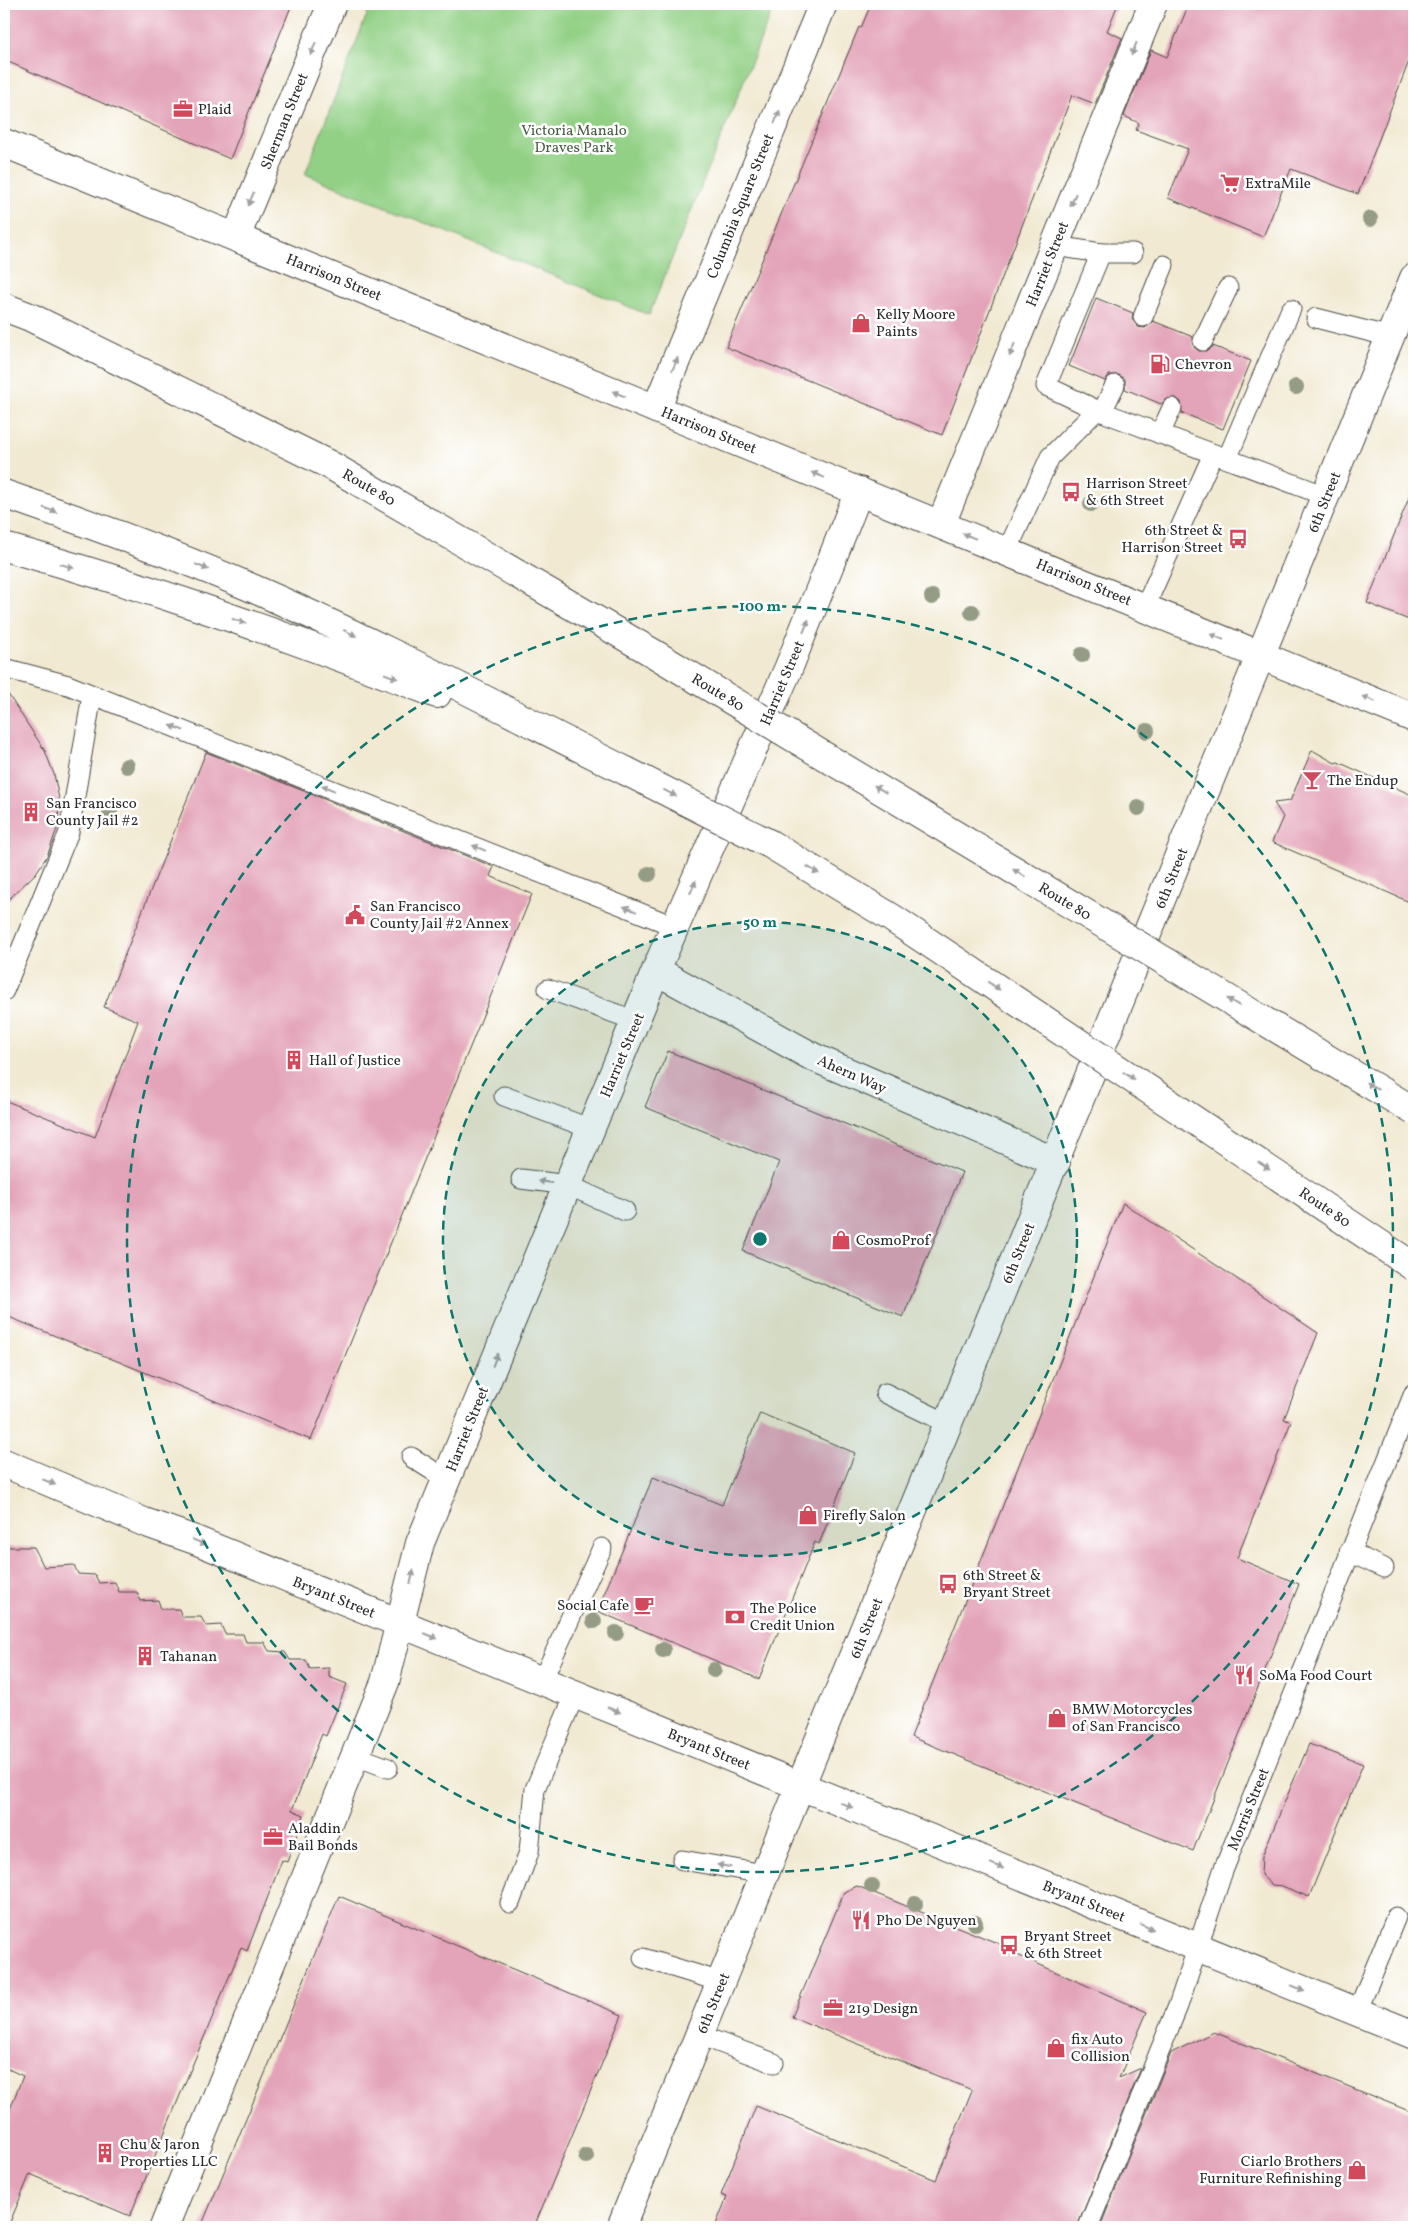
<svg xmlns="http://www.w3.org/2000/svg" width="1418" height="2231" viewBox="0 0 1418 2231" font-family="Vollkorn,serif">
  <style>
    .green { fill: #92d085; stroke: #5e7e58 }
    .building { fill: #e3a3b8 }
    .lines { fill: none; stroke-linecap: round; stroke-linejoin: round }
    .lane-casing { stroke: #494844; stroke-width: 21 }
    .street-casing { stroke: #494844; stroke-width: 30 }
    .secondary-casing { stroke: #494844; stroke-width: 30 }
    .highway-casing { stroke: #494844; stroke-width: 30 }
    .lane { stroke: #fff; stroke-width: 19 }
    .street { stroke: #fff; stroke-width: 28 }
    .secondary { stroke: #fff; stroke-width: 28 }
    .highway { stroke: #fff; stroke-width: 28 }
    .highway-bridge-casing { stroke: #494844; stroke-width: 30; stroke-linecap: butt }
    .highway-bridge { stroke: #fff; stroke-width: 28 }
    .tree { fill: #959c85 }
    .oneway { fill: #a0a0a0 }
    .ring { fill: none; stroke: #0f766e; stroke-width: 2.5; stroke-dasharray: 9 6 }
    .labels { text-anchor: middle; stroke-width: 5; stroke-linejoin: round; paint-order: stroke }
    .poi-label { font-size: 15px; fill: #2b2b2b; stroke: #fff; text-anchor: start }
    .street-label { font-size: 15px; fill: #2b2b2b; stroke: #fff }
    .park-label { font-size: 15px; fill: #4a5d46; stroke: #fff }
    .centre { fill: #0f766e; stroke: #fff; stroke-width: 2.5 }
    .ring-label { font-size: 15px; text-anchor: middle; font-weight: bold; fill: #0f766e; stroke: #fff; stroke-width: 5; stroke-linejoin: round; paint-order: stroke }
  </style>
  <rect width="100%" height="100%" fill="#fff"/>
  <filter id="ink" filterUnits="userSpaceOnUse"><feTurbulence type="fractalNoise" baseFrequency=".02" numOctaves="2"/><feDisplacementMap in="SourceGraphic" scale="10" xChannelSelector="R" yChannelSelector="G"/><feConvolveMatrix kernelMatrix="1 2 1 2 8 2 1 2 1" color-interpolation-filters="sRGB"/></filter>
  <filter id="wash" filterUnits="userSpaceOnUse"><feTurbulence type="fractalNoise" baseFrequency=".0096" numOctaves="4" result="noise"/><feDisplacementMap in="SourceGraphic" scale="20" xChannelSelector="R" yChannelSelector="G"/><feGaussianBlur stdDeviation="1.12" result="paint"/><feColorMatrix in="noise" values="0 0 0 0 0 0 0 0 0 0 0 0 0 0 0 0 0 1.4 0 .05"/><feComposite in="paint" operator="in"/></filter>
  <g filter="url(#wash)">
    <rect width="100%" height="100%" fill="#f1e9d1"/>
    <!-- green -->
    <polygon class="green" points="371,4 775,4 649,315 305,174"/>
    <g id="blocks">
      <!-- building -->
      <g class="building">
        <polygon points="4,4 292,4 230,159 4,60"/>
        <polygon points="871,4 1118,4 1107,31 1122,38 1095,104 1072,95 942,435 726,347 859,27 861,28"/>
        <polygon points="1189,4 1414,4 1414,48 1358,194 1291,169 1263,237 1168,198 1188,149 1136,130 1139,123 1124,116 1151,50 1167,57"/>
        <polygon points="1096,298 1133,313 1132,319 1138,327 1145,328 1153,321 1193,337 1194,347 1199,351 1209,350 1213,346 1251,361 1223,429 1182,413 1181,402 1176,398 1166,399 1161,404 1125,389 1125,379 1119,375 1109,375 1105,381 1069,366"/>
        <polygon points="1412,490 1414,490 1414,622 1367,603"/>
        <polygon points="4,688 45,751 54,774 59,799 58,826 47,856 36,873 4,904"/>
        <polygon points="1312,750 1335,763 1338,762 1414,796 1414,904 1272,842 1283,817 1274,803 1290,801"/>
        <polygon points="206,752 494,867 490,876 532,894 311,1440 4,1315 4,1100 95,1137 138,1021 104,1007"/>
        <polygon points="668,1051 962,1172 903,1317 743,1251 779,1162 645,1107"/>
        <polygon points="1123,1203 1318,1333 1284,1419 1291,1422 1237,1558 1299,1584 1193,1851 911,1737"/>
        <polygon points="760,1413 855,1453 819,1544 815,1542 759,1679 597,1611 653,1477 722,1505"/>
        <polygon points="4,1547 34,1547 44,1567 74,1565 78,1574 95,1575 99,1583 115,1582 119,1592 137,1592 140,1601 158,1600 161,1609 179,1609 182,1617 201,1617 206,1626 221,1625 225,1634 243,1634 246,1642 264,1642 269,1651 285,1652 290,1660 306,1660 310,1669 329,1668 329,1677 347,1684 326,1736 322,1734 292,1810 304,1815 287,1862 282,1860 247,1951 241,1948 130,2216 30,2174 8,2227 4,2227 4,2124 23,2076 4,2067"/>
        <polygon points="1309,1744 1363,1764 1309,1897 1282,1886 1272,1885 1261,1875 1262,1856"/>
        <polygon points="857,1886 1007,1947 1006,1950 1147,2012 1119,2078 1141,2068 1077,2227 715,2227 727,2197 721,2195 756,2106 936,2180 972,2090 792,2017 844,1892"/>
        <polygon points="339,1896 622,2015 534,2227 201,2227"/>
        <polygon points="1214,2032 1414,2113 1414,2227 1100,2227 1171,2053"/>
      </g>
    </g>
  </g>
  <g filter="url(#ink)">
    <use href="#blocks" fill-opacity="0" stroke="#494844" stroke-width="1"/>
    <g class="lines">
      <defs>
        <g id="lane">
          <polyline points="1055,246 1101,253 1133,253"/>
          <polyline points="1143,317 1164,265"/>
          <polyline points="1316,318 1391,337"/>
          <polyline points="1203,341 1228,288"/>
          <polyline points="1097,410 1046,386 1101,253"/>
          <polyline points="1102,412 1115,385"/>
          <polyline points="1160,434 1172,408"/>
          <polyline points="1227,459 1291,309"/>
          <polyline points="1007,551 1050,457 1097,410 1326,496"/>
          <polyline points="1145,607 1213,454"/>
          <polyline points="4,668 68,685 676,927"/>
          <polyline points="548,989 636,1021"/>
          <polyline points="4,991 69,832 92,695"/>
          <polyline points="504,1096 591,1129"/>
          <polyline points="521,1179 568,1185 625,1211"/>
          <polyline points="885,1393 949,1424"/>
          <polyline points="411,1457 446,1479"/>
          <polyline points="1349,1552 1384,1568"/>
          <polyline points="542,1681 602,1548"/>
          <polyline points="356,1756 388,1768"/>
          <polyline points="682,1860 765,1874"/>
          <polyline points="510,1903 529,1852 535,1789 575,1694"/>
          <polyline points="643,1958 721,1982"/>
          <polyline points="1357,2012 1396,1917"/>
          <polyline points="699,2035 774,2063"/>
          <polyline points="1088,2227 1178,2006 1223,1871 1414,1393"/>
        </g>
        <g id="street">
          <polyline points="236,237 332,4"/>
          <polyline points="656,409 823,4"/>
          <polyline points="941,524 1153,4"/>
          <polyline points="657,971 813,1057 1056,1162"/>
          <polyline points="164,2227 385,1682 420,1543 659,963 789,667 859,491"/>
        </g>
        <g id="secondary">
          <polyline points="4,143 1414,718"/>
          <polyline points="4,1463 144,1522 195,1540 1414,2035"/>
          <polyline points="621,2227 1414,278"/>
        </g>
        <g id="highway">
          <path d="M 4,494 C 85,522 166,551 245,585 C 375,641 500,708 626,771"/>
          <path d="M 4,547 C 151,587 295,639 437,694"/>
        </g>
      </defs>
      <!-- lane casing -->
      <use href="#lane" class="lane-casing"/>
      <!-- street casing -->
      <use href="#street" class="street-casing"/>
      <!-- secondary casing -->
      <use href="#secondary" class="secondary-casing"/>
      <!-- highway casing -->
      <use href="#highway" class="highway-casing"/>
      <!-- lane -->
      <use href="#lane" class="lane"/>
      <!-- street -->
      <use href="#street" class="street"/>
      <!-- secondary -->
      <use href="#secondary" class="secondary"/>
      <!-- highway -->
      <use href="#highway" class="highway"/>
      <defs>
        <g id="highway-bridge">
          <polyline points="4,307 30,317 330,465 653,653 1414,1111"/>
          <polyline points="626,771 770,844 892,918 1414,1267"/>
        </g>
      </defs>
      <!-- highway-bridge casing -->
      <use href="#highway-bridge" class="highway-bridge-casing"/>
      <!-- highway-bridge -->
      <use href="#highway-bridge" class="highway-bridge"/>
    </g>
    <!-- trees -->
    <g class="tree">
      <circle cx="1370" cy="219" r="8"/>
      <circle cx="1296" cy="387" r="8"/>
      <circle cx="1091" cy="504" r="8"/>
      <circle cx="932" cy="597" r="8"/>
      <circle cx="972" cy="612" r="8"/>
      <circle cx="1082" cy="655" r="8"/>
      <circle cx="1147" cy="731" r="8"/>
      <circle cx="127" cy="766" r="8"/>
      <circle cx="1138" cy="808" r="8"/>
      <circle cx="110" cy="812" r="8"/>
      <circle cx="649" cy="874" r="8"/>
      <circle cx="594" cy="1621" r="8"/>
      <circle cx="616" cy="1633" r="8"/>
      <circle cx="663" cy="1650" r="8"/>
      <circle cx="714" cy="1670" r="8"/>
      <circle cx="872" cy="1886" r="8"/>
      <circle cx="915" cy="1904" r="8"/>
      <circle cx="975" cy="1923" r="8"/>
      <circle cx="586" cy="2156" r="8"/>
    </g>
    <!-- one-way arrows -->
    <defs><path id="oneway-solid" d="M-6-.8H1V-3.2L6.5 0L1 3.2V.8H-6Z" transform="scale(1.25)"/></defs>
    <g class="oneway">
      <use href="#oneway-solid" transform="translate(313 49) rotate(112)"/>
      <use href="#oneway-solid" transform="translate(1134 49) rotate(112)"/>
      <use href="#oneway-solid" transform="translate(777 117) rotate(-68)"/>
      <use href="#oneway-solid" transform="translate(251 199) rotate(112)"/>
      <use href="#oneway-solid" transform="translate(1073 200) rotate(112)"/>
      <use href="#oneway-solid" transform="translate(1012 350) rotate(112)"/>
      <use href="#oneway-solid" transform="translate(675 364) rotate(-67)"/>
      <use href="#oneway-solid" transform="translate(619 394) rotate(-158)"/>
      <use href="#oneway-solid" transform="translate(818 475) rotate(-158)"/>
      <use href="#oneway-solid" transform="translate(50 510) rotate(19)"/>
      <use href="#oneway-solid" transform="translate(969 536) rotate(-158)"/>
      <use href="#oneway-solid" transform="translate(67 566) rotate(17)"/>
      <use href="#oneway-solid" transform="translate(202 567) rotate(22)"/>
      <use href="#oneway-solid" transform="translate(239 621) rotate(18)"/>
      <use href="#oneway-solid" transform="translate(806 626) rotate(-68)"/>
      <use href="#oneway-solid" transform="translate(350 633) rotate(25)"/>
      <use href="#oneway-solid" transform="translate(1217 637) rotate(-158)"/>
      <use href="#oneway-solid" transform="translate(391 676) rotate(21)"/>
      <use href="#oneway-solid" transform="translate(1369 699) rotate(-158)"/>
      <use href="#oneway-solid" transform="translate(177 728) rotate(-159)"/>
      <use href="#oneway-solid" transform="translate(328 788) rotate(-158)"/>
      <use href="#oneway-solid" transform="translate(880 789) rotate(-149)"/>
      <use href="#oneway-solid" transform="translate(670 793) rotate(27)"/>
      <use href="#oneway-solid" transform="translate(479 848) rotate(-158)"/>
      <use href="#oneway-solid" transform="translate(813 870) rotate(31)"/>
      <use href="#oneway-solid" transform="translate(1019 873) rotate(-149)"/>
      <use href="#oneway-solid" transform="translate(693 887) rotate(-66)"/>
      <use href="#oneway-solid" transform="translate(630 909) rotate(-158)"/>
      <use href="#oneway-solid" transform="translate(994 986) rotate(34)"/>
      <use href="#oneway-solid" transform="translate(1233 1002) rotate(-149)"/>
      <use href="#oneway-solid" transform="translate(1129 1076) rotate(34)"/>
      <use href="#oneway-solid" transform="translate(1372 1086) rotate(-149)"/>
      <use href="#oneway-solid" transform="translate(1264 1166) rotate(34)"/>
      <use href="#oneway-solid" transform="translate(545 1182) rotate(-172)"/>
      <use href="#oneway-solid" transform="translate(495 1360) rotate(-68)"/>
      <use href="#oneway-solid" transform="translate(49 1482) rotate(23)"/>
      <use href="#oneway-solid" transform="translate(199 1542) rotate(22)"/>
      <use href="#oneway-solid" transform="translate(412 1577) rotate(-77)"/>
      <use href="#oneway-solid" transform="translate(431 1636) rotate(22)"/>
      <use href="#oneway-solid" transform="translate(614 1710) rotate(22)"/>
      <use href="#oneway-solid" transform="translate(846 1805) rotate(22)"/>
      <use href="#oneway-solid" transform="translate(724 1866) rotate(-170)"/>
      <use href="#oneway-solid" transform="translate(997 1866) rotate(22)"/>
      <use href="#oneway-solid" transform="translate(1147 1927) rotate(22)"/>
      <use href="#oneway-solid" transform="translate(1298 1988) rotate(22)"/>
    </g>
  </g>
  <!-- distance rings -->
  <circle cx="760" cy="1239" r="317" fill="#0f766e" fill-opacity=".12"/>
  <g class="ring">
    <circle cx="760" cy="1239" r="317"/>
    <circle cx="760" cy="1239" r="633"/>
  </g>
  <!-- icons -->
  <defs>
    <symbol id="office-bare" viewBox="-9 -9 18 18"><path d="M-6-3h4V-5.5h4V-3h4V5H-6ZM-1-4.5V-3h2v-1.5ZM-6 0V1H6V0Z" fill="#d1495b" stroke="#fff" stroke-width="2.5" paint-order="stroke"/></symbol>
    <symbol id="supermarket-bare" viewBox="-9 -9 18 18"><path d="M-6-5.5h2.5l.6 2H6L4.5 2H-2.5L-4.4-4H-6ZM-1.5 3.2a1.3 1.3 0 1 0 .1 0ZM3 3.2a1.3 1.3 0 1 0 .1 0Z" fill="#d1495b" stroke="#fff" stroke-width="2.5" paint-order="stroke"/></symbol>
    <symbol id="shop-bare" viewBox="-9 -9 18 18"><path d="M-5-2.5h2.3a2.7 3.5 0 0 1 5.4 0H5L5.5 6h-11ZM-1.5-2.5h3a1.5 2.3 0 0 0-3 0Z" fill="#d1495b" stroke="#fff" stroke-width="2.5" paint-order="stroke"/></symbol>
    <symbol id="fuel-bare" viewBox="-9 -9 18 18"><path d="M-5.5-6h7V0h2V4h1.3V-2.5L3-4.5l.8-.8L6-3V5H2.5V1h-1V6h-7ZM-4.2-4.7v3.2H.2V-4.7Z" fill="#d1495b" stroke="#fff" stroke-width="2.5" paint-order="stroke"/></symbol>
    <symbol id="bus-bare" viewBox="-9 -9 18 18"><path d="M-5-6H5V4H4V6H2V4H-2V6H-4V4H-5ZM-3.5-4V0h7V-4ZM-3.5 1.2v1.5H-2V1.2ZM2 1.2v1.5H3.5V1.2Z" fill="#d1495b" stroke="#fff" stroke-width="2.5" paint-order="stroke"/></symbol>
    <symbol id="bar-bare" viewBox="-9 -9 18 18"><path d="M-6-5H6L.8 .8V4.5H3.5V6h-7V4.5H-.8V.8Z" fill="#d1495b" stroke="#fff" stroke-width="2.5" paint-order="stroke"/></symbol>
    <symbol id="building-bare" viewBox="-9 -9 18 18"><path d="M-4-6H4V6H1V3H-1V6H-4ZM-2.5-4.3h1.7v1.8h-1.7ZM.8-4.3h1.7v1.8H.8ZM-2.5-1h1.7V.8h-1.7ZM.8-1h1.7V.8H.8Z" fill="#d1495b" stroke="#fff" stroke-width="2.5" paint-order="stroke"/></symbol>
    <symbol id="civic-bare" viewBox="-9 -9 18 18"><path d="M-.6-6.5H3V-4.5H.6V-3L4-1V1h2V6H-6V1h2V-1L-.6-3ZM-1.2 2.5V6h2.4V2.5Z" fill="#d1495b" stroke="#fff" stroke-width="2.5" paint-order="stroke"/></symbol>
    <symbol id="cafe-bare" viewBox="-9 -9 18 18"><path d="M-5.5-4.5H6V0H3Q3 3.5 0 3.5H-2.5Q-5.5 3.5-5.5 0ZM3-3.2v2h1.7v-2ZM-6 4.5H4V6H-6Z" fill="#d1495b" stroke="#fff" stroke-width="2.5" paint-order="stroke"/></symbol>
    <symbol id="bank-bare" viewBox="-9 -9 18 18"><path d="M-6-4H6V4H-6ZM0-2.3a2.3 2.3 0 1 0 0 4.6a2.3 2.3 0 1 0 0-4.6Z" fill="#d1495b" stroke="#fff" stroke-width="2.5" paint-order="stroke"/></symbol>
    <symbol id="restaurant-bare" viewBox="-9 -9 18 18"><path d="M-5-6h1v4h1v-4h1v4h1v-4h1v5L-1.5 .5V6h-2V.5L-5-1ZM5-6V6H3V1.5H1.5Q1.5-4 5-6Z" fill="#d1495b" stroke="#fff" stroke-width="2.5" paint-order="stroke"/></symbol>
  </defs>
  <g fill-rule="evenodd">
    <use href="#office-bare" x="169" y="95" width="28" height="28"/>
    <use href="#supermarket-bare" x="1216" y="169" width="28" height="28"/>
    <use href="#shop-bare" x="847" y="309" width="28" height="28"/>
    <use href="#fuel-bare" x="1146" y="350" width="28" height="28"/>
    <use href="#bus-bare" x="1057" y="478" width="28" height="28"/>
    <use href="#bus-bare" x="1224" y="525" width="28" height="28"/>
    <use href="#bar-bare" x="1298" y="766" width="28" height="28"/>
    <use href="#building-bare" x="17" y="798" width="28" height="28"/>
    <use href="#civic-bare" x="341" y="901" width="28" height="28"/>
    <use href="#building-bare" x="280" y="1046" width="28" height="28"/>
    <use href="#shop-bare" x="827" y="1226" width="28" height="28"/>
    <use href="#shop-bare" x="794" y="1501" width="28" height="28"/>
    <use href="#bus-bare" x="934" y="1570" width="28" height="28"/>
    <use href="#cafe-bare" x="630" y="1591" width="28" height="28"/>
    <use href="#bank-bare" x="721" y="1603" width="28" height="28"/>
    <use href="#building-bare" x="131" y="1642" width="28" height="28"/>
    <use href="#restaurant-bare" x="1230" y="1661" width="28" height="28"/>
    <use href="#shop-bare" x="1043" y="1704" width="28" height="28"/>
    <use href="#office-bare" x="259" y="1823" width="28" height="28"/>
    <use href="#restaurant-bare" x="847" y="1906" width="28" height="28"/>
    <use href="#bus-bare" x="995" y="1931" width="28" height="28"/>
    <use href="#office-bare" x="819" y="1994" width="28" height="28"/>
    <use href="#shop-bare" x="1042" y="2034" width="28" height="28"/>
    <use href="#building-bare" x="91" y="2139" width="28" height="28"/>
    <use href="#shop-bare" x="1343" y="2156" width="28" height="28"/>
  </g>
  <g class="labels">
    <!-- poi labels -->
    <g class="poi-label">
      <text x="198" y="114">Plaid</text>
      <text x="1245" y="188">ExtraMile</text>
      <text x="876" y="319">Kelly Moore<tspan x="876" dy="17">Paints</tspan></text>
      <text x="1175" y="369">Chevron</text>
      <text x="1086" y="488">Harrison Street<tspan x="1086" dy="17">&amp; 6th Street</tspan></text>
      <text x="1223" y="535" text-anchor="end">6th Street &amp;<tspan x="1223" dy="17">Harrison Street</tspan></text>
      <text x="1327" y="785">The Endup</text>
      <text x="46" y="808">San Francisco<tspan x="46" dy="17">County Jail #2</tspan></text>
      <text x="370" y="911">San Francisco<tspan x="370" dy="17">County Jail #2 Annex</tspan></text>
      <text x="309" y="1065">Hall of Justice</text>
      <text x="856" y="1245">CosmoProf</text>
      <text x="823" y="1520">Firefly Salon</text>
      <text x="963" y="1580">6th Street &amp;<tspan x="963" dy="17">Bryant Street</tspan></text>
      <text x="629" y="1610" text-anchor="end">Social Cafe</text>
      <text x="750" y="1613">The Police<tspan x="750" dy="17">Credit Union</tspan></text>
      <text x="160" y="1661">Tahanan</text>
      <text x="1259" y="1680">SoMa Food Court</text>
      <text x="1072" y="1714">BMW Motorcycles<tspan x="1072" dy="17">of San Francisco</tspan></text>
      <text x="288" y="1833">Aladdin<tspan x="288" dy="17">Bail Bonds</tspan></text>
      <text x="876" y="1925">Pho De Nguyen</text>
      <text x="1024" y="1941">Bryant Street<tspan x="1024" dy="17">&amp; 6th Street</tspan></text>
      <text x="848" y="2013">219 Design</text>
      <text x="1071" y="2044">fix Auto<tspan x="1071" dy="17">Collision</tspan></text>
      <text x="120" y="2149">Chu &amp; Jaron<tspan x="120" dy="17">Properties LLC</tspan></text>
      <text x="1342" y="2166" text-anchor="end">Ciarlo Brothers<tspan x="1342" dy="17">Furniture Refinishing</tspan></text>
    </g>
    <!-- street labels -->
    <g class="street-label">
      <text transform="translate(284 121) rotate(-68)" y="5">Sherman Street</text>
      <text transform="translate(740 206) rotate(-68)" y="5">Columbia Square Street</text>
      <text transform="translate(1047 264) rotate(-68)" y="5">Harriet Street</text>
      <text transform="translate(334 277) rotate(22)" y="5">Harrison Street</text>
      <text transform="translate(709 430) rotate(22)" y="5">Harrison Street</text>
      <text transform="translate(369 487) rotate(30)" y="5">Route 80</text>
      <text transform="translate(1324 502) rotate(-68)" y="5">6th Street</text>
      <text transform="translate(1084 582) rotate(22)" y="5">Harrison Street</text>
      <text transform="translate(782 683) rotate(-67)" y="5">Harriet Street</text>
      <text transform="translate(718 692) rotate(31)" y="5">Route 80</text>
      <text transform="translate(1171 878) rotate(-68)" y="5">6th Street</text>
      <text transform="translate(1065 901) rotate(31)" y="5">Route 80</text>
      <text transform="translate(622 1055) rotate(-67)" y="5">Harriet Street</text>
      <text transform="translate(852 1074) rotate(24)" y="5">Ahern Way</text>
      <text transform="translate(1325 1207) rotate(34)" y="5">Route 80</text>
      <text transform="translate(1018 1253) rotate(-68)" y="5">6th Street</text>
      <text transform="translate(467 1429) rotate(-68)" y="5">Harriet Street</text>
      <text transform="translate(334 1597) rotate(22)" y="5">Bryant Street</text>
      <text transform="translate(866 1628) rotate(-68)" y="5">6th Street</text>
      <text transform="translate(709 1749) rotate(22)" y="5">Bryant Street</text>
      <text transform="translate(1248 1809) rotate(-68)" y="5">Morris Street</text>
      <text transform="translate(1084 1901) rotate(22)" y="5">Bryant Street</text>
      <text transform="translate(713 2003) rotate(-68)" y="5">6th Street</text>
    </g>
    <!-- park labels -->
    <g class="park-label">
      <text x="574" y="135">Victoria Manalo<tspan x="574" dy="17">Draves Park</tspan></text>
    </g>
  </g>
  <circle cx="760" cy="1239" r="8" class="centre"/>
  <g class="ring-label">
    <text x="760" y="611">100 m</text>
    <text x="760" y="927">50 m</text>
  </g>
  <!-- margin -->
  <rect width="1418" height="2231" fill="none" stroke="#fff" stroke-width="20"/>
</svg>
